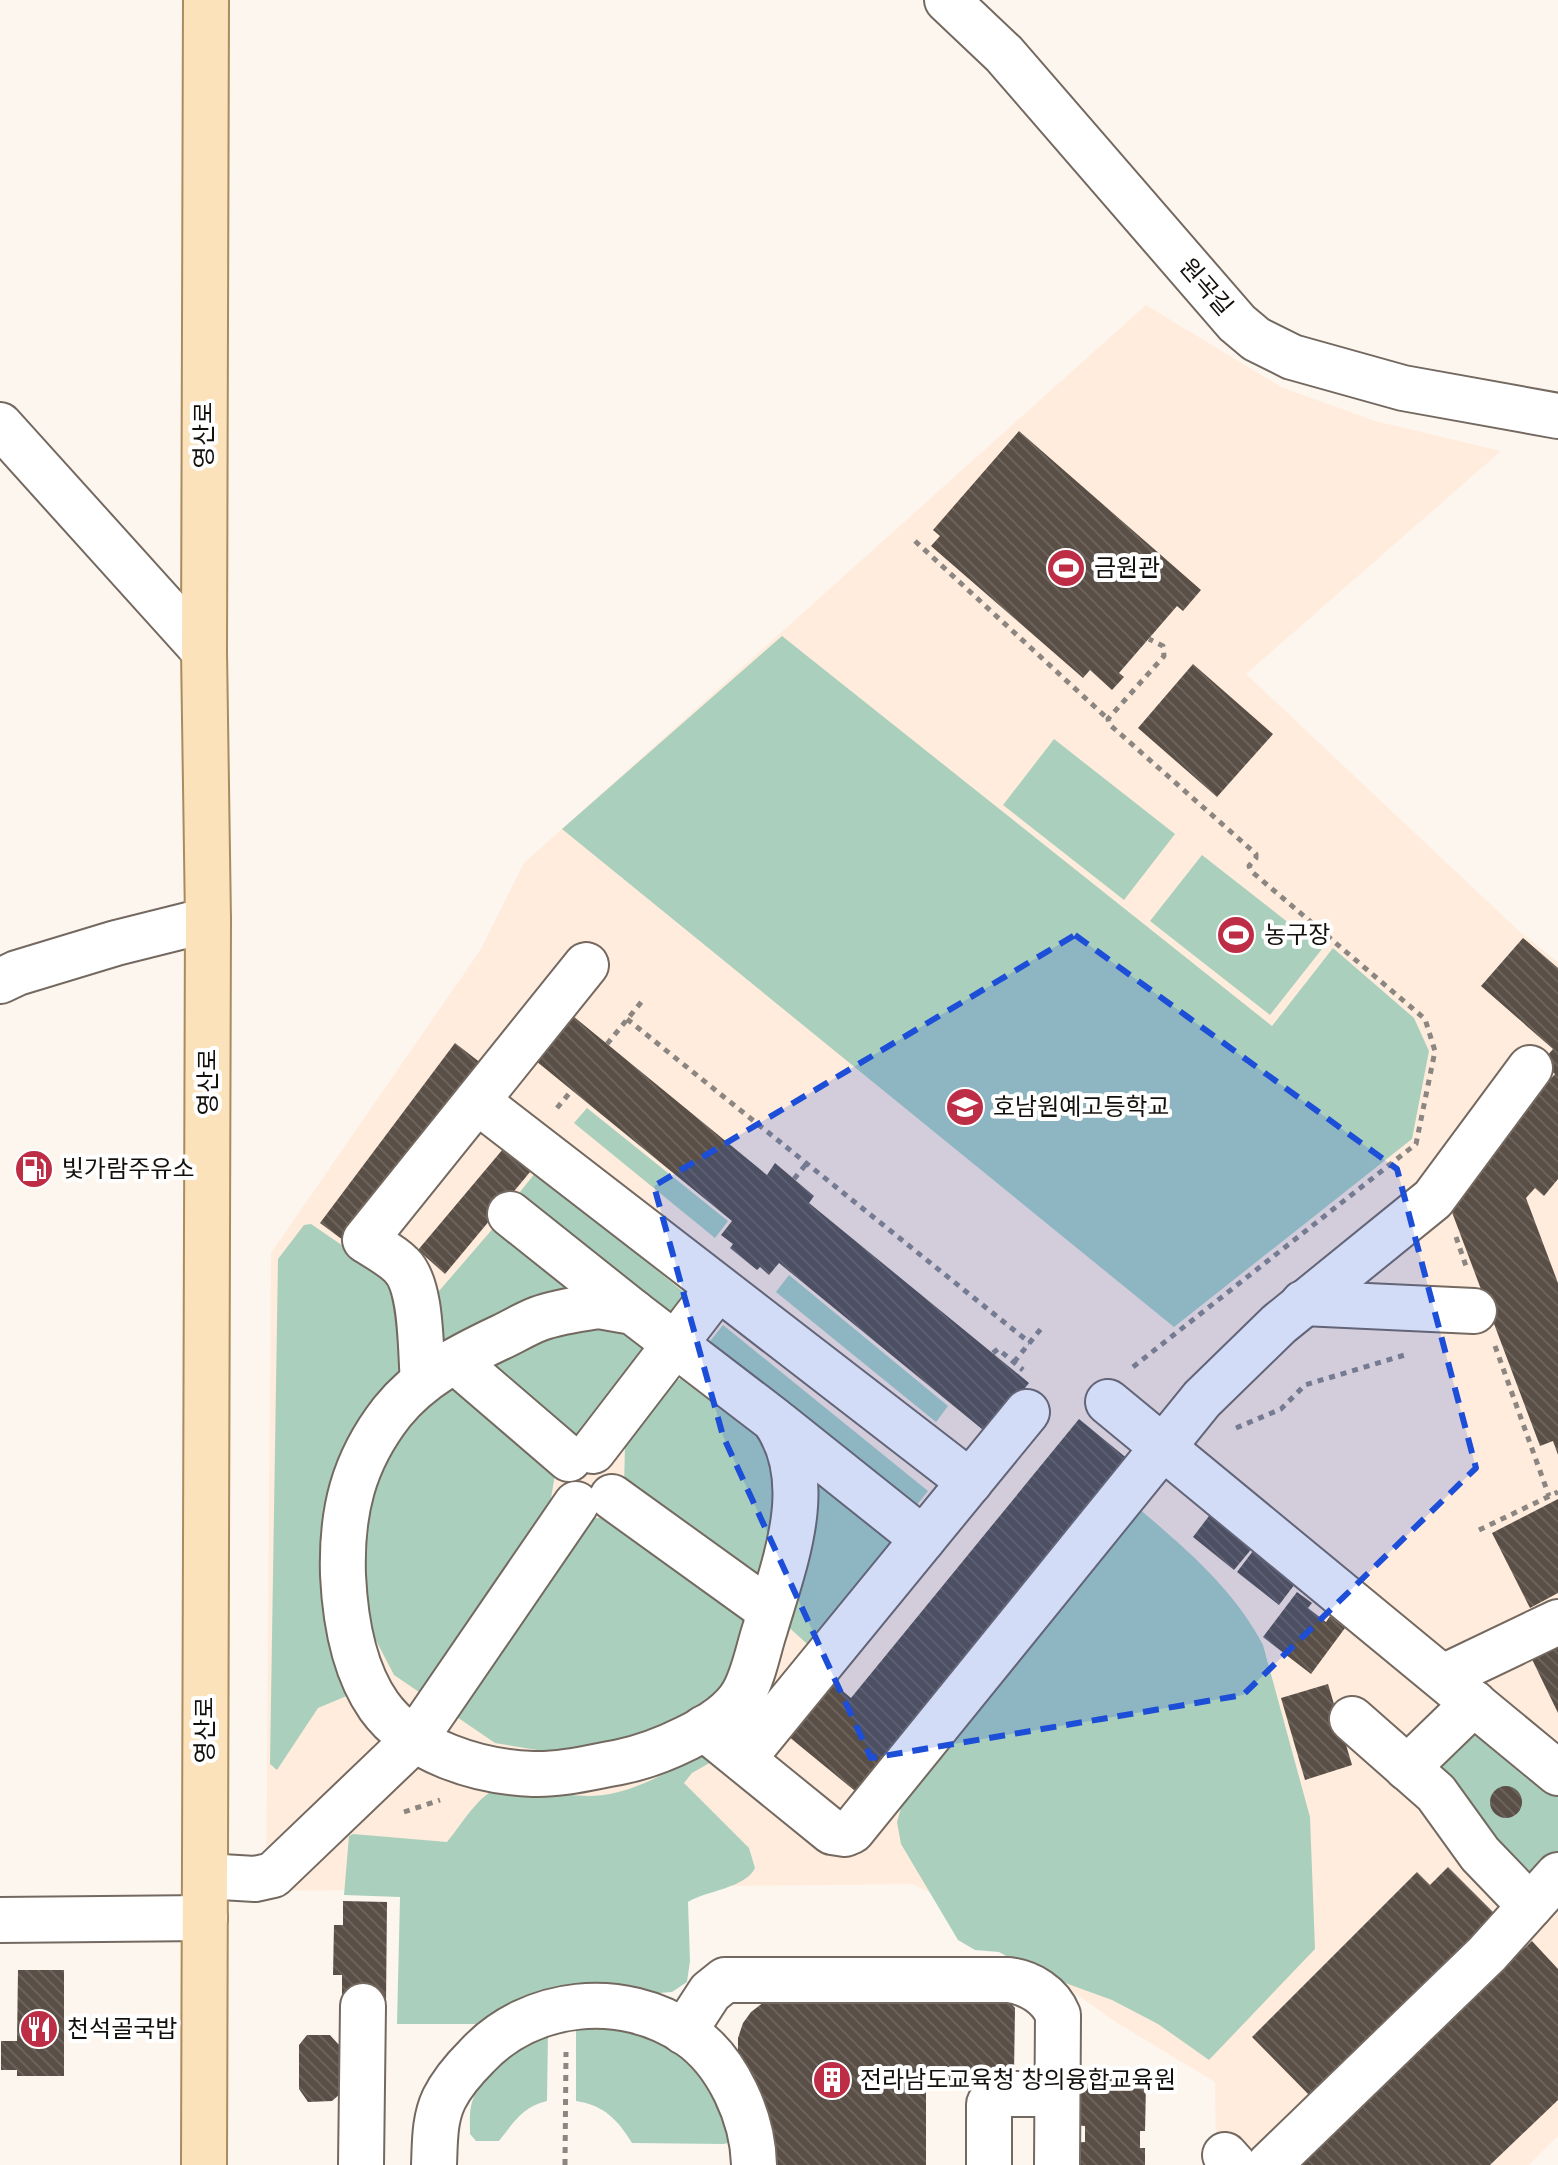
<svg xmlns="http://www.w3.org/2000/svg" width="1558" height="2165" viewBox="0 0 1558 2165" font-family="'Libre Baskerville','Noto Sans KR',serif">
  <style>
    .built { fill: #ffecdc }
    .grass { fill: #aad0bd }
    .building { fill: url(#building-back-hatch) }
    .lines { fill: none; stroke-linecap: round; stroke-linejoin: round }
    .minor-casing { stroke: #746960; stroke-width: 48 }
    .major-casing { stroke: #a88c60; stroke-width: 48 }
    .path { stroke: #8b8681; stroke-width: 5; stroke-dasharray: 6 6; stroke-linecap: butt }
    .minor { stroke: #fff; stroke-width: 44 }
    .major { stroke: #fbe2bb; stroke-width: 44 }
    .marked { fill: #1d4ed8; fill-opacity: 0.2; stroke: #1d4ed8; stroke-width: 6; stroke-dasharray: 16 10; stroke-linejoin: round }
    .labels { text-anchor: middle; stroke-width: 8; stroke-linejoin: round; paint-order: stroke }
    .street-label { font-size: 24px; fill: #130f0c; stroke: #fff }
    .poi-label { font-size: 24px; fill: #130f0c; stroke: #fff; text-anchor: start }
  </style>
  <defs>
    <pattern id="building-back-hatch" width="6" height="6" patternUnits="userSpaceOnUse" patternTransform="scale(2)"><rect width="6" height="6" fill="#594f46"/><path d="M-1 5l2 2M0 0l6 6M5-1l2 2" fill="none" stroke="#6c645c"/></pattern>
  </defs>
  <rect width="100%" height="100%" fill="#fdf6ef"/>
  <!-- built -->
  <polygon class="built" points="1146,305 1281,387 1375,421 1501,451 1246,674 1519,931 1558,962 1558,2136 1529,2165 1216,2165 1215,2082 1119,2024 929,1892 912,1884 266,1891 271,1253 481,949 524,863"/>
  <!-- grass -->
  <g class="grass">
    <polygon points="782,636 1272,1026 1333,948 1414,1018 1429,1051 1412,1139 1174,1327 562,829"/>
    <polygon points="1054,739 1175,834 1124,900 1003,805"/>
    <polygon points="1202,855 1322,949 1270,1015 1150,921"/>
    <polygon points="587,1108 728,1221 715,1238 574,1123"/>
    <polygon points="536,1172 686,1294 666,1319 516,1197"/>
    <polygon points="502,1218 607,1295 448,1347 436,1337 434,1303 439,1291"/>
    <polygon points="311,1224 352,1252 394,1269 412,1361 360,1427 349,1695 318,1708 277,1770 270,1764 278,1259 304,1225"/>
    <polygon points="789,1275 948,1406 936,1422 776,1292"/>
    <polygon points="600,1324 652,1343 576,1441 484,1367 524,1341"/>
    <polygon points="723,1325 928,1491 908,1516 703,1350"/>
    <polygon points="683,1377 780,1448 768,1582 624,1490 625,1443 669,1385"/>
    <polygon points="460,1383 556,1469 549,1510 423,1691 419,1692 394,1675 370,1629 359,1587 360,1509 399,1430 424,1405"/>
    <polygon points="802,1468 905,1538 814,1650 785,1624"/>
    <path d="M 1137,1507 C 1185,1548 1234,1589 1263,1645 L 1310,1817 L 1315,1949 L 1209,2060 L 1158,2024 L 1112,2000 L 1035,1972 L 999,1952 L 975,1950 L 958,1940 L 901,1844 L 897,1822 L 903,1801 Z"/>
    <polygon points="591,1518 605,1518 749,1618 722,1695 664,1727 596,1752 555,1753 495,1743 454,1715"/>
    <polygon points="1477,1726 1558,1785 1558,1857 1532,1884 1430,1771"/>
    <path d="M 712,1749 L 713,1761 L 692,1773 L 684,1783 L 749,1848 L 755,1868 C 746,1888 705,1891 688,1902 L 690,1961 L 687,1982 L 672,1992 L 623,1996 L 498,2024 L 397,2024 L 400,1897 L 344,1895 L 349,1836 L 353,1834 L 447,1842 C 464,1822 481,1788 509,1785 C 539,1789 573,1799 603,1795 C 641,1790 678,1766 712,1749 Z"/>
    <path d="M 576,2028 L 633,2028 L 690,2056 L 734,2128 L 731,2142 L 724,2144 L 632,2143 C 618,2120 604,2105 576,2101 Z"/>
    <path d="M 548,2034 L 547,2101 C 522,2107 514,2122 499,2141 L 476,2141 L 470,2134 C 470,2123 469,2112 472,2102 C 483,2068 518,2047 548,2034 Z"/>
  </g>
  <!-- building -->
  <g class="building">
    <polygon points="1019,431 1201,590 1183,611 1177,606 1119,673 1124,677 1112,690 1090,670 1083,678 931,546 940,536 933,530"/>
    <polygon points="1193,664 1273,734 1217,797 1138,728"/>
    <polygon points="1523,938 1558,968 1558,1179 1544,1196 1535,1188 1526,1198 1558,1283 1558,1455 1553,1441 1540,1446 1447,1199 1467,1192 1463,1180 1555,1074 1541,1063 1553,1049 1481,986"/>
    <polygon points="573,1016 767,1175 775,1163 814,1196 809,1203 1029,1383 988,1434 779,1263 769,1275 760,1267 757,1270 730,1248 733,1244 721,1235 732,1221 536,1061"/>
    <polygon points="455,1043 486,1067 351,1246 320,1223"/>
    <polygon points="503,1149 530,1172 445,1274 418,1250"/>
    <polygon points="1079,1419 1129,1460 918,1748 901,1735 855,1791 788,1736 832,1682 851,1698"/>
    <polygon points="1558,1499 1558,1593 1530,1608 1492,1533"/>
    <polygon points="1212,1512 1254,1546 1234,1570 1193,1537"/>
    <polygon points="1256,1547 1298,1580 1279,1605 1237,1572"/>
    <polygon points="1297,1592 1312,1603 1308,1608 1326,1622 1330,1616 1345,1628 1311,1674 1263,1637"/>
    <polygon points="1558,1637 1558,1713 1528,1651"/>
    <polygon points="1328,1684 1352,1765 1305,1780 1281,1698"/>
    <circle cx="1506" cy="1802" r="16"/>
    <polygon points="1448,1867 1499,1918 1315,2101 1252,2037 1417,1872 1430,1885"/>
    <polygon points="343,1901 387,1902 386,2003 342,2003 342,1975 333,1975 334,1925 343,1925"/>
    <polygon points="1532,1941 1558,1969 1558,2100 1490,2165 1297,2165"/>
    <polygon points="18,1970 64,1970 64,2076 17,2076 17,2070 1,2070 1,2041 17,2041"/>
    <polygon points="772,1996 1006,1998 1015,2008 1014,2074 1002,2081 926,2080 926,2165 737,2165 738,2038 743,2023 751,2012"/>
    <polygon points="307,2035 330,2035 339,2045 340,2094 332,2101 308,2102 299,2089 299,2045"/>
    <polygon points="1070,2073 1129,2074 1129,2083 1146,2083 1145,2131 1140,2131 1140,2148 1145,2148 1145,2165 1067,2165 1069,2143 1085,2142 1085,2126 1069,2125"/>
  </g>
  <g class="lines">
    <defs>
      <g id="minor">
        <polyline points="947,0 1004,54 1237,323 1256,339 1292,357 1403,388 1558,416"/>
        <polyline points="0,425 204,651"/>
        <polyline points="0,981 17,973 116,943 208,920"/>
        <polyline points="477,1101 970,1482"/>
        <polyline points="510,1214 633,1312"/>
        <polyline points="1303,1303 1474,1311"/>
        <path d="M 599,1306 L 633,1312 L 774,1420 C 818,1482 784,1564 765,1629 C 758,1650 754,1675 743,1694 C 724,1727 655,1755 620,1762 C 592,1767 562,1775 533,1774 C 479,1772 412,1752 379,1706 C 353,1669 345,1618 343,1575 C 341,1512 353,1462 392,1412 C 420,1377 459,1357 499,1338 C 512,1332 525,1324 538,1319 C 557,1312 579,1309 599,1306 Z"/>
        <polyline points="455,1361 569,1459"/>
        <path d="M 423,1380 C 420,1351 423,1286 401,1265 C 391,1255 377,1248 365,1240 L 586,965"/>
        <polyline points="1108,1402 1558,1773"/>
        <polyline points="779,1424 923,1539"/>
        <polyline points="593,1451 718,1288"/>
        <polyline points="612,1497 770,1611"/>
        <polyline points="1443,1677 1558,1622"/>
        <polyline points="1352,1719 1436,1793 1480,1854 1530,1906"/>
        <polyline points="704,1728 832,1832 845,1834 852,1831 1202,1399 1279,1324 1433,1199 1530,1068"/>
        <polyline points="743,1759 1027,1412"/>
        <polyline points="1407,1768 1474,1703"/>
        <polyline points="205,1876 255,1879 273,1875 415,1739 576,1504"/>
        <polyline points="0,1920 205,1918"/>
        <path d="M 684,2032 L 710,1992 L 725,1980 L 1009,1980 C 1030,1983 1050,1995 1058,2015 L 1057,2165"/>
        <polyline points="1225,2155 1234,2165"/>
        <polyline points="361,2165 363,2006"/>
        <path d="M 434,2165 C 435,2143 434,2120 444,2099 C 452,2083 464,2069 477,2056 C 530,1999 622,1989 688,2034 C 728,2061 753,2118 754,2165"/>
        <polyline points="989,2165 989,2104 993,2097 1000,2094 1057,2094"/>
        <polyline points="1269,2165 1487,1954 1558,1875"/>
      </g>
      <polyline id="major" points="204,2165 208,920 204,651 206,0"/>
    </defs>
    <!-- minor casing -->
    <use href="#minor" class="minor-casing"/>
    <!-- major casing -->
    <use href="#major" class="major-casing"/>
    <!-- path -->
    <g class="path">
      <polyline points="915,541 1108,719"/>
      <polyline points="627,1019 1030,1343"/>
      <polyline points="607,1044 643,1000"/>
      <polyline points="557,1108 572,1090"/>
      <polyline points="794,1179 807,1163"/>
      <polyline points="1456,1237 1467,1269"/>
      <polyline points="1495,1346 1549,1496"/>
      <polyline points="993,1353 998,1349 1023,1370"/>
      <polyline points="1014,1362 1044,1325"/>
      <polyline points="1133,1367 1416,1144 1435,1051 1425,1019 1251,871 1249,866 1256,858 1256,854 1109,724 1108,719 1164,656 1163,646 1149,639"/>
      <polyline points="1236,1428 1281,1409 1305,1385 1408,1354"/>
      <polyline points="1479,1530 1558,1492"/>
      <polyline points="404,1812 440,1800"/>
      <polyline points="565,2165 566,2052"/>
    </g>
    <!-- minor -->
    <use href="#minor" class="minor"/>
    <!-- major -->
    <use href="#major" class="major"/>
  </g>
  <!-- marked area -->
  <path class="marked" d="M 1075,935 L 1397,1169 L 1476,1468 L 1243,1695 L 871,1758 L 723,1436 L 654,1186 Z"/>
  <!-- icons -->
  <defs>
    <symbol id="stadium-disc" viewBox="-11 -11 22 22"><circle r="9.5" fill="#be2d46" stroke="#fff"/><path d="M0-5a6.5 5 0 1 0 0 10a6.5 5 0 1 0 0-10ZM-3.5-1.8h7v3.6h-7Z" fill="#fff"/></symbol>
    <symbol id="school-disc" viewBox="-11 -11 22 22"><circle r="9.5" fill="#be2d46" stroke="#fff"/><path d="M0-5L7-2L0 1L-7-2ZM-4 1L0 2.5L4 1V4Q0 6-4 4Z" fill="#fff"/></symbol>
    <symbol id="fuel-disc" viewBox="-11 -11 22 22"><circle r="9.5" fill="#be2d46" stroke="#fff"/><path d="M-5.5-6h7V0h2V4h1.3V-2.5L3-4.5l.8-.8L6-3V5H2.5V1h-1V6h-7ZM-4.2-4.7v3.2H.2V-4.7Z" fill="#fff"/></symbol>
    <symbol id="restaurant-disc" viewBox="-11 -11 22 22"><circle r="9.5" fill="#be2d46" stroke="#fff"/><path d="M-5-6h1v4h1v-4h1v4h1v-4h1v5L-1.5 .5V6h-2V.5L-5-1ZM5-6V6H3V1.5H1.5Q1.5-4 5-6Z" fill="#fff"/></symbol>
    <symbol id="building-disc" viewBox="-11 -11 22 22"><circle r="9.5" fill="#be2d46" stroke="#fff"/><path d="M-4-6H4V6H1V3H-1V6H-4ZM-2.5-4.3h1.7v1.8h-1.7ZM.8-4.3h1.7v1.8H.8ZM-2.5-1h1.7V.8h-1.7ZM.8-1h1.7V.8H.8Z" fill="#fff"/></symbol>
  </defs>
  <g fill-rule="evenodd">
    <use href="#stadium-disc" x="1044" y="546" width="44" height="44"/>
    <use href="#stadium-disc" x="1214" y="913" width="44" height="44"/>
    <use href="#school-disc" x="943" y="1085" width="44" height="44"/>
    <use href="#fuel-disc" x="12" y="1147" width="44" height="44"/>
    <use href="#restaurant-disc" x="17" y="2007" width="44" height="44"/>
    <use href="#building-disc" x="810" y="2058" width="44" height="44"/>
  </g>
  <g class="labels">
    <!-- street labels -->
    <g class="street-label">
      <text transform="translate(1206 287) rotate(49)" y="8">원곡길</text>
      <text transform="translate(204 435) rotate(-90)" y="8">영산로</text>
      <text transform="translate(208 1082) rotate(-90)" y="8">영산로</text>
      <text transform="translate(205 1730) rotate(-90)" y="8">영산로</text>
    </g>
    <!-- poi labels -->
    <g class="poi-label">
      <text x="1094" y="576">금원관</text>
      <text x="1264" y="943">농구장</text>
      <text x="993" y="1115">호남원예고등학교</text>
      <text x="62" y="1177">빛가람주유소</text>
      <text x="67" y="2037">천석골국밥</text>
      <text x="860" y="2088">전라남도교육청 창의융합교육원</text>
    </g>
  </g>
</svg>
